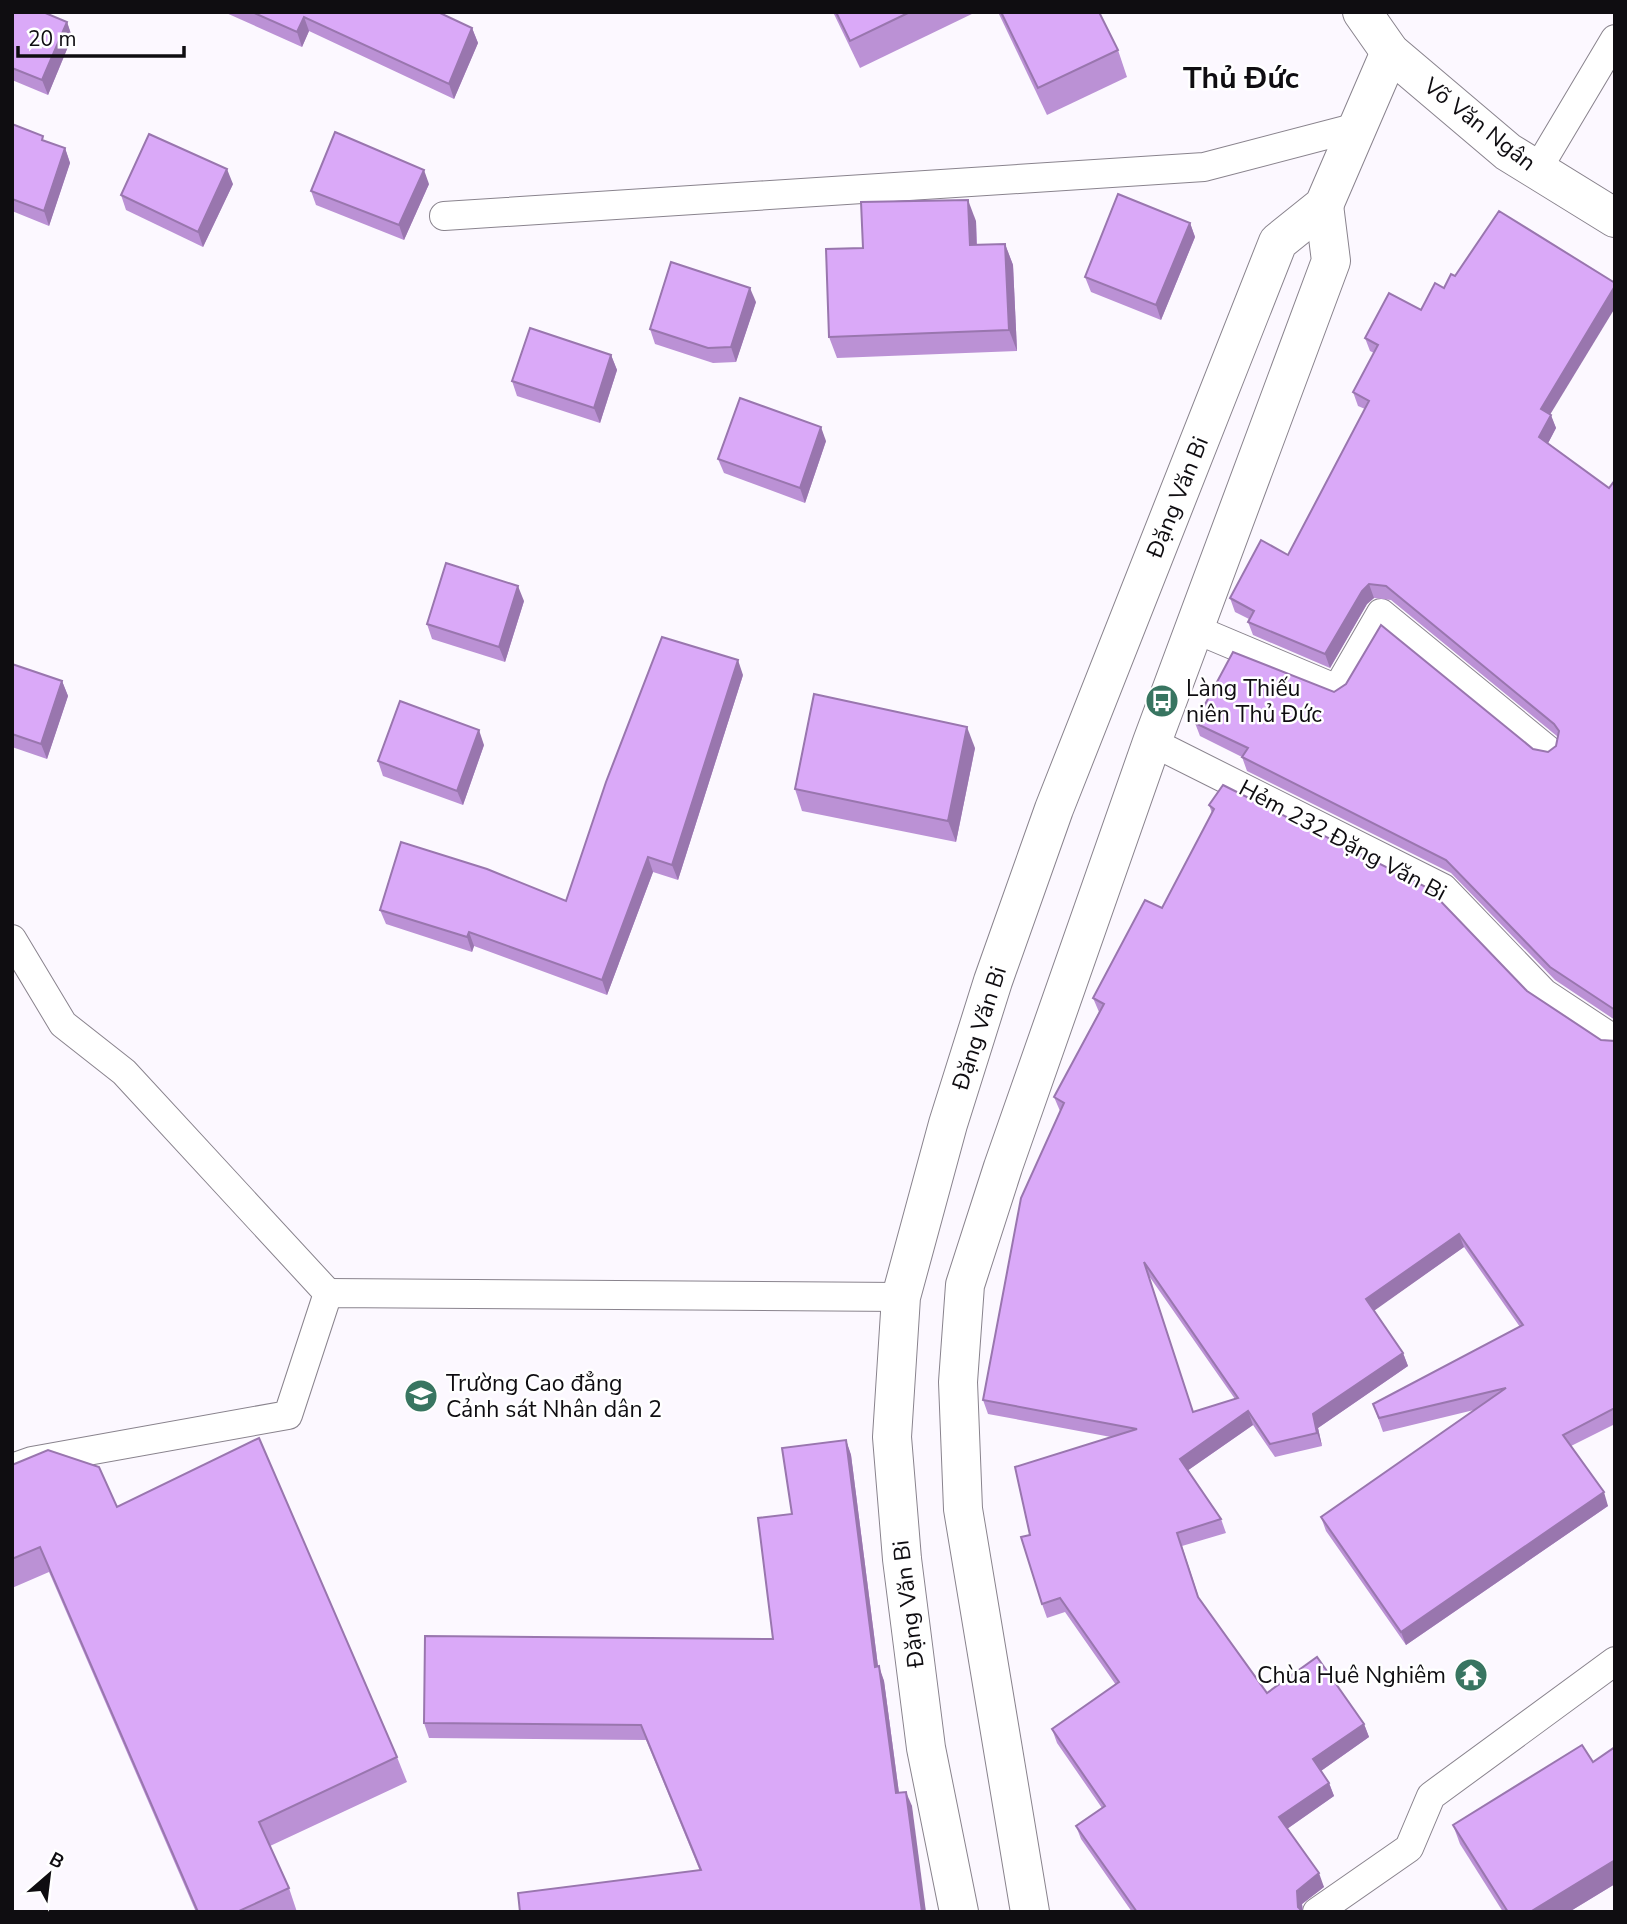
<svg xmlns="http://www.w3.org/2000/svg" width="1627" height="1924" viewBox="0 0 1627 1924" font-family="'Nunito Sans',sans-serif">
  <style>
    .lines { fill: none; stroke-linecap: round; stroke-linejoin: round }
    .lane-casing { stroke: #89838d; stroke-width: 30 }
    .secondary-casing { stroke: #89838d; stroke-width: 40 }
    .lane { stroke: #fff; stroke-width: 28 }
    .secondary { stroke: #fff; stroke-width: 38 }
    .wall { fill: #bb91d5; fill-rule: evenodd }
    .shaded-wall { fill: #9976ae }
    .building { fill: #daa9f8; stroke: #9976ae; stroke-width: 2; fill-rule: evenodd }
    .labels { text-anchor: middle; stroke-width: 5; stroke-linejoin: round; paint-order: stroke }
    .street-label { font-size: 23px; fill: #0f0d11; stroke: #fff }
    .poi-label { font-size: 23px; fill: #0f0d11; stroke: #fff; text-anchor: start }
    .district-label { font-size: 30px; font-weight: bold; fill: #0f0d11; stroke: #fff }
  </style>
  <rect width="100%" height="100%" fill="#fcf8ff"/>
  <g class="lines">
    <defs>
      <g id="lane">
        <polyline points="1537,170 1615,39"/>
        <polyline points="444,216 1204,167 1357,127"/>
        <polyline points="1195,629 1337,689 1381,613 1548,750"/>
        <polyline points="1152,742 1443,888 1544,993 1615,1040"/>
        <polyline points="12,939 63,1024 124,1072 328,1293"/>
        <polyline points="12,1468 32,1461 288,1415 328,1293 901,1297"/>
        <polyline points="1317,1912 1409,1848 1431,1796 1615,1661"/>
      </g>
      <g id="secondary">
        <polyline points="1362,12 1390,52 1508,152 1615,218"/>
        <polyline points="959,1912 926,1748 902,1559 892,1437 901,1297 948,1124 993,981 1054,809 1278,242 1324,205 1390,52"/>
        <polyline points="1030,1912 963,1509 958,1382 965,1285 1003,1167 1152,742 1331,261 1324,205"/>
      </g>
    </defs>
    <!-- lane casing -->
    <use href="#lane" class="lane-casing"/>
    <!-- secondary casing -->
    <use href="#secondary" class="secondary-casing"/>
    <!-- lane -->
    <use href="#lane" class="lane"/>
    <!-- secondary -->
    <use href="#secondary" class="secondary"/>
  </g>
  <!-- wall -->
  <g class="wall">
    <polygon points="12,12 67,22 72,37 48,95 12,80"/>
    <polygon points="224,12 438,12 472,28 478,43 454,99 309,31 302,47"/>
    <polygon points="833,12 976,12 860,68"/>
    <polygon points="998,12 1099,12 1118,50 1127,77 1047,115"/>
    <polygon points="12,124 45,141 65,148 70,163 49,226 12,211"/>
    <polygon points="233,184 203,247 126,210 121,195"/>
    <polygon points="429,184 404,240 316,205 311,191"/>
    <polygon points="976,221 977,244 1005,244 1013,265 1017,351 837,358 829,337 863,248"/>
    <polygon points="1190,223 1195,237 1161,320 1091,292 1085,277"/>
    <polygon points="756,302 736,362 713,363 655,344 650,329"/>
    <polygon points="1365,338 1550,414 1556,428 1548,443 1609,488 1615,480 1615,1020 1555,980 1451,873 1247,771 1242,757 1200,736 1195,723 1334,692 1533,749 1548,752 1556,746 1558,737 1391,600 1374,598 1367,604 1330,668 1253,635 1248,622 1249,619 1235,612 1230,598 1288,555 1365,409 1358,406 1353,392 1374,353 1370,351"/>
    <polygon points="611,355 617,370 600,423 517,396 512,381"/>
    <polygon points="826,441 805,503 724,473 718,459"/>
    <polygon points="524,601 505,662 432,639 427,624"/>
    <polygon points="12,664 62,681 68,696 47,759 12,747"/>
    <polygon points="743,675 678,880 653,872 607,995 474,946 472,952 386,924 380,910 566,901"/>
    <polygon points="484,745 463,805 383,776 378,761"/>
    <polygon points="975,748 956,842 802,811 795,789"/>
    <path d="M 1209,805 L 1527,991 L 1601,1040 L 1615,1041 L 1615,1424 L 1571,1446 L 1608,1506 L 1406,1645 L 1326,1531 L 1321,1517 L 1474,1410 L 1383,1432 L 1373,1404 L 1520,1327 L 1464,1247 L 1374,1310 L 1403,1353 L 1408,1366 L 1318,1428 L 1322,1446 L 1275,1457 L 1253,1425 L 1187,1471 L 1221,1519 L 1226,1533 L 1182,1546 L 1199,1598 L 1267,1693 L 1364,1724 L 1369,1737 L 1321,1771 L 1329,1783 L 1334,1796 L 1287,1829 L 1324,1887 L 1302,1904 L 1303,1912 L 1132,1912 L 1081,1839 L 1076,1826 L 1102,1808 L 1057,1743 L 1052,1729 L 1116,1685 L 1065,1612 L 1047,1618 L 1042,1604 L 1030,1535 L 1111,1437 L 988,1414 L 983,1400 L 1060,1111 L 1054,1097 L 1099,1012 L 1093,998 L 1162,908 L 1212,813 ZM 1149,1276 L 1235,1399 L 1193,1412 Z"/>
    <polygon points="846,1440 851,1455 878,1666 884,1681 899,1793 912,1806 700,1871 646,1740 429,1738 424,1723 773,1639 792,1514"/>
    <polygon points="12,1465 397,1757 407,1782 270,1846 289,1888 297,1912 196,1912 49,1572 12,1588"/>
    <polygon points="1593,1762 1615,1884 1569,1912 1503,1912 1460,1844 1453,1825"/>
  </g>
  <!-- shaded-wall -->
  <g class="shaded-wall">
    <polygon points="304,17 309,31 302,47 297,32"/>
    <polygon points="67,22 72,37 48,95 42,80"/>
    <polygon points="472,28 478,43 454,99 449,84"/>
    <polygon points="65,148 70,163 49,226 44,211"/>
    <polygon points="227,169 233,184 203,247 198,232"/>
    <polygon points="424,170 429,184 404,240 399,225"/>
    <polygon points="968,200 976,221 977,266 970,245"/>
    <polygon points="1190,223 1195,237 1161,320 1156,305"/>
    <polygon points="1005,244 1013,265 1017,351 1009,330"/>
    <polygon points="1615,286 1615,308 1545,423 1541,409"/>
    <polygon points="750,288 756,302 736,362 731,347"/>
    <polygon points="611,355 617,370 600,423 594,408"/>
    <polygon points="1551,415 1556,428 1544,451 1539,437"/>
    <polygon points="821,427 826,441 805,503 800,488"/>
    <polygon points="1369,584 1374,598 1367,604 1330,668 1325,654 1362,591"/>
    <polygon points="518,586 524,601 505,662 499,647"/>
    <polygon points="738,660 743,675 678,880 672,865"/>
    <polygon points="62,681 68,696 47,759 41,744"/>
    <polygon points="967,727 975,748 956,842 948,821"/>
    <polygon points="479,730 484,745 463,805 457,791"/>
    <polygon points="648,857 653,872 607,995 602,980"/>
    <polygon points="469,932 474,946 472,952 467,937"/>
    <polygon points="1459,1234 1464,1247 1371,1313 1366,1299"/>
    <polygon points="1403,1353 1408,1366 1318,1428 1322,1446 1317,1433 1313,1414"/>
    <polygon points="1248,1411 1253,1425 1184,1473 1180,1459"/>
    <polygon points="846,1440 851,1455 880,1682 875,1667"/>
    <polygon points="1604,1492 1608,1506 1406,1645 1401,1632"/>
    <polygon points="879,1666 884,1681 901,1808 896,1793"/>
    <polygon points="1364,1724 1369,1737 1318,1773 1313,1759"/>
    <polygon points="1329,1783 1334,1796 1284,1831 1279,1817"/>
    <polygon points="906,1792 912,1806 926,1912 922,1912"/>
    <polygon points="1615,1860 1615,1884 1569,1912 1530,1912"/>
    <polygon points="1319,1873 1324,1887 1302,1904 1303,1912 1298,1907 1297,1891"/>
  </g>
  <!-- building -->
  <g class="building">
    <polygon points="12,12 43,12 67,22 42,80 12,68"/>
    <polygon points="252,12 438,12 472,28 449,84 304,17 297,32"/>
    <polygon points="836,12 910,12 850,41"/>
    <polygon points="1001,12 1099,12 1118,50 1038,88"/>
    <polygon points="12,124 43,136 42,140 65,148 44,211 12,199"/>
    <polygon points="335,132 424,170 399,225 311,191"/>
    <polygon points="149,134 227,169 198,232 121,195"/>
    <polygon points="1118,194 1190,223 1156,305 1085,277"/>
    <polygon points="968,200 970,245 1005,244 1009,330 829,337 826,249 863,248 861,202"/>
    <polygon points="1499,211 1615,283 1615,286 1541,409 1551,415 1539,437 1609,488 1615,480 1615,1010 1550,967 1446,860 1242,757 1248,748 1195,723 1233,652 1334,692 1346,684 1381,625 1533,749 1548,752 1556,746 1559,731 1554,724 1386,586 1369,584 1362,591 1325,654 1248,622 1254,611 1230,598 1261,540 1288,555 1369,401 1353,392 1378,345 1365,338 1389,293 1421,310 1435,283 1444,288 1451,274 1455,276"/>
    <polygon points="671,262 750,288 731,347 708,348 650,329"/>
    <polygon points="530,328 611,355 594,408 512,381"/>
    <polygon points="740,398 821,427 800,488 718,459"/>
    <polygon points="446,563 518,586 499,647 427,624"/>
    <polygon points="662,637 738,660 672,865 648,857 602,980 469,932 467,937 380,910 401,842 487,869 566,901 606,782"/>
    <polygon points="12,664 62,681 41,744 12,734"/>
    <polygon points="814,694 967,727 948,821 795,789"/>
    <polygon points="400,701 479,730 457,791 378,761"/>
    <path d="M 1223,785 L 1428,888 L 1527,991 L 1601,1040 L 1615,1041 L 1615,1408 L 1563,1435 L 1604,1492 L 1401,1632 L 1321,1517 L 1506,1388 L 1379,1418 L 1373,1404 L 1523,1325 L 1459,1234 L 1366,1299 L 1403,1353 L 1313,1414 L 1317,1433 L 1270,1444 L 1248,1411 L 1180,1459 L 1221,1519 L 1177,1533 L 1198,1597 L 1267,1693 L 1317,1657 L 1364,1724 L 1313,1759 L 1329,1783 L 1279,1817 L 1319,1873 L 1297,1891 L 1298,1907 L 1303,1912 L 1137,1912 L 1076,1826 L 1105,1806 L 1052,1729 L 1119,1682 L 1060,1598 L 1042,1604 L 1021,1537 L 1030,1535 L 1015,1467 L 1137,1429 L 983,1400 L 1021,1198 L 1064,1103 L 1054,1097 L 1104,1004 L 1093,998 L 1145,900 L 1162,908 L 1214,809 L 1209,805 ZM 1144,1262 L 1238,1398 L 1193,1412 Z"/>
    <polygon points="259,1438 397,1757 259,1822 289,1888 237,1912 198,1912 40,1547 12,1559 12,1465 48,1450 99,1467 117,1507"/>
    <polygon points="846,1440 875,1667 879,1666 896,1793 906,1792 922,1912 520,1912 518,1893 701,1870 641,1725 424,1723 425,1636 773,1639 758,1518 792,1514 782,1448"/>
    <polygon points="1582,1745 1593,1762 1615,1747 1615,1860 1530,1912 1508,1912 1453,1825"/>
  </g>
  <!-- icons -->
  <defs>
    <symbol id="bus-disc" viewBox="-11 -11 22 22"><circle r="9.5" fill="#387561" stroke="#fff"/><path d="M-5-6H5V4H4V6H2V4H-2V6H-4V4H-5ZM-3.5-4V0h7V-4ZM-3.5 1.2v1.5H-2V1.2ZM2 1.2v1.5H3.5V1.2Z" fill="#fff"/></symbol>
    <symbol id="university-disc" viewBox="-11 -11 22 22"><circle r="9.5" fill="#387561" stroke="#fff"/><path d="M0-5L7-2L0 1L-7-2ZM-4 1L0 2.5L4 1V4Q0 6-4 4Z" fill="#fff"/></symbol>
    <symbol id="temple-disc" viewBox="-11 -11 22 22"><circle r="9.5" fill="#387561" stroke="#fff"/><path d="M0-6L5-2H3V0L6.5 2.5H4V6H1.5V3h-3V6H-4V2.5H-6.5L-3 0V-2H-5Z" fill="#fff"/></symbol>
  </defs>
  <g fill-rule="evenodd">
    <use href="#bus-disc" x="1143" y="682" width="38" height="38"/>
    <use href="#university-disc" x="402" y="1377" width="38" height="38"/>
    <use href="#temple-disc" x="1452" y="1656" width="38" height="38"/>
  </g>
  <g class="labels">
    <!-- street labels -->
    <g class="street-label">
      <text transform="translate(1480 124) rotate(38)" y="8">Võ Văn Ngân</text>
      <text transform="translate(1177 497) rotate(-68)" y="8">Đặng Văn Bi</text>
      <text transform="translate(1343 840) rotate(28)" y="8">Hẻm 232 Đặng Văn Bi</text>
      <text transform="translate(979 1028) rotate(-72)" y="8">Đặng Văn Bi</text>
      <text transform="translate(908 1604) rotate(-97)" y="8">Đặng Văn Bi</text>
    </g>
    <!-- poi labels -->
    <g class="poi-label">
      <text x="1186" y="696">Làng Thiếu<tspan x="1186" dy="26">niên Thủ Đức</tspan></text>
      <text x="446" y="1391">Trường Cao đẳng<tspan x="446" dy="26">Cảnh sát Nhân dân 2</tspan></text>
      <text x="1446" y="1683" text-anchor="end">Chùa Huê Nghiêm</text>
    </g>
    <!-- district labels -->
    <g class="district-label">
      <text x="1241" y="88">Thủ Đức</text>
    </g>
  </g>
  <!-- border -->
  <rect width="1627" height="1924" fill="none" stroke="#0f0d11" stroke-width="28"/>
  <!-- north arrow -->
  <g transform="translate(49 1875) rotate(28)" stroke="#ffffff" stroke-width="5" paint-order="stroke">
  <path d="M0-5L12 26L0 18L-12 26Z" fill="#0f0d11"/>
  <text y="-10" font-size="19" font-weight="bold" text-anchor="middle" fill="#0f0d11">B</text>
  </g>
  <!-- scale -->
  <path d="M18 46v10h166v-10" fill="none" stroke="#0f0d11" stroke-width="3.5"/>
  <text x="28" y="46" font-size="21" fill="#0f0d11" stroke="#ffffff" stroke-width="5" paint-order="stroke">20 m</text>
</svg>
